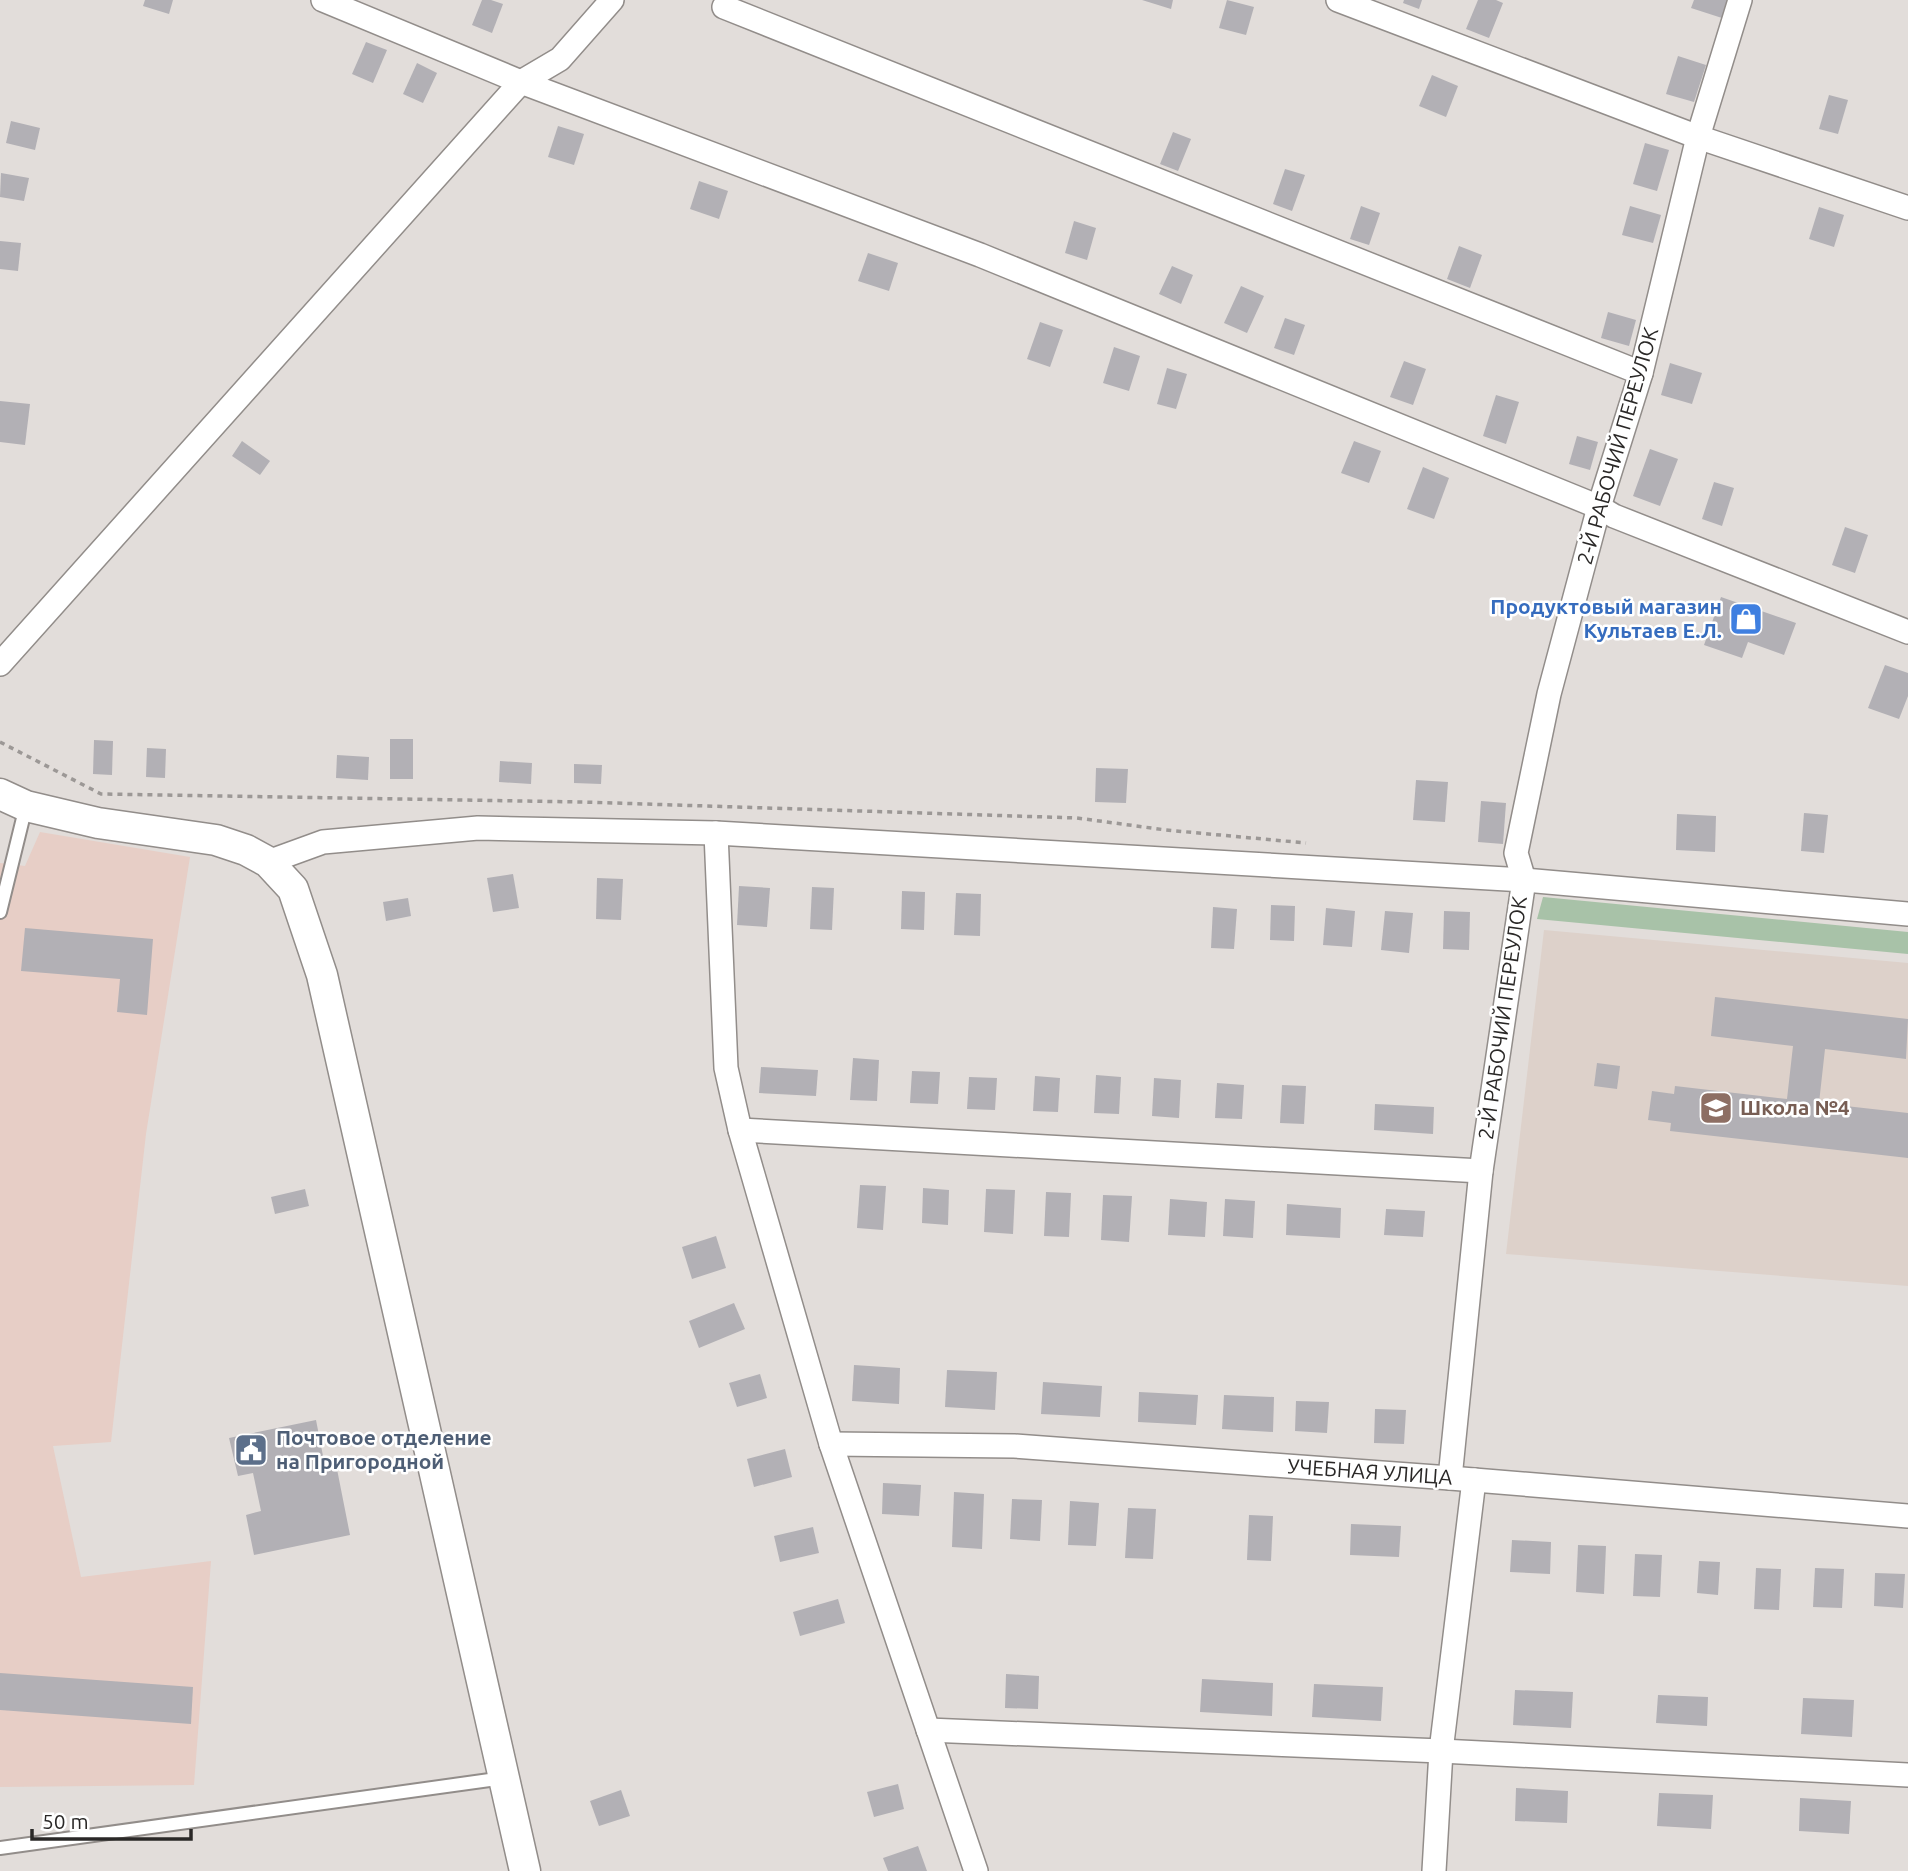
<svg xmlns="http://www.w3.org/2000/svg" width="1908" height="1871" viewBox="0 0 1908 1871" font-family="Ubuntu,sans-serif">
  <style>
    .industrial { fill: #e7cec6 }
    .built { fill: #ddd1ca }
    .green { fill: #a8c2a8 }
    .building { fill: #b2b0b5 }
    .lines { fill: none; stroke-linecap: round; stroke-linejoin: round }
    .service-casing { stroke: #928d8a; stroke-width: 16 }
    .minor-casing { stroke: #928d8a; stroke-width: 26 }
    .tertiary-casing { stroke: #928d8a; stroke-width: 33 }
    .path { stroke: #9c9896; stroke-width: 3.5; stroke-dasharray: 5 5; stroke-linecap: butt }
    .service { stroke: #fff; stroke-width: 12 }
    .minor { stroke: #fff; stroke-width: 23 }
    .tertiary { stroke: #fff; stroke-width: 30 }
    .labels { text-anchor: middle; stroke-width: 5; stroke-linejoin: round; paint-order: stroke }
    .street-label { font-size: 21px; fill: #2a2827; stroke: #fff }
    .shop-label { font-size: 21px; font-weight: bold; fill: #366cbe; stroke: #fff; text-anchor: end }
    .education-label { font-size: 21px; font-weight: bold; fill: #785e54; stroke: #fff; text-anchor: start }
    .service-label { font-size: 21px; font-weight: bold; fill: #4e5e75; stroke: #fff; text-anchor: start }
  </style>
  <rect width="100%" height="100%" fill="#e2ddda"/>
  <!-- industrial -->
  <polygon class="industrial" points="40,832 190,857 146,1134 111,1442 53,1446 81,1577 211,1561 194,1785 0,1787 0,863 25,866"/>
  <!-- built -->
  <polygon class="built" points="1544,930 1908,963 1908,1286 1506,1254"/>
  <!-- green -->
  <polygon class="green" points="1543,897 1908,932 1908,954 1537,919"/>
  <!-- building -->
  <g class="building">
    <polygon points="145,0 173,0 169,14 143,6"/>
    <polygon points="482,0 491,0 503,4 492,33 472,25"/>
    <polygon points="1142,0 1173,0 1171,9"/>
    <polygon points="1227,0 1254,7 1246,35 1219,28"/>
    <polygon points="1404,0 1422,0 1419,9 1403,3"/>
    <polygon points="1478,0 1496,0 1503,3 1489,38 1466,29"/>
    <polygon points="1694,0 1727,0 1722,18 1691,8"/>
    <polygon points="366,42 387,50 373,83 352,74"/>
    <polygon points="1678,56 1706,65 1694,102 1666,94"/>
    <polygon points="417,63 437,73 423,103 403,94"/>
    <polygon points="1432,75 1458,86 1446,117 1419,106"/>
    <polygon points="1829,95 1848,100 1838,134 1819,129"/>
    <polygon points="11,121 40,128 35,150 6,143"/>
    <polygon points="558,126 584,134 574,165 548,157"/>
    <polygon points="1173,132 1191,139 1178,171 1160,164"/>
    <polygon points="1645,143 1669,150 1657,191 1633,184"/>
    <polygon points="1285,169 1305,175 1292,211 1273,204"/>
    <polygon points="1,173 29,178 24,201 0,197"/>
    <polygon points="699,181 728,191 719,219 690,209"/>
    <polygon points="1361,206 1380,213 1369,245 1350,239"/>
    <polygon points="1630,206 1661,215 1653,243 1622,235"/>
    <polygon points="1819,207 1844,215 1834,247 1809,239"/>
    <polygon points="1074,221 1096,228 1087,260 1065,253"/>
    <polygon points="0,241 21,243 18,271 0,269"/>
    <polygon points="1459,246 1482,255 1470,288 1447,279"/>
    <polygon points="868,253 898,263 889,291 858,281"/>
    <polygon points="1172,266 1193,275 1181,304 1159,294"/>
    <polygon points="1241,286 1264,296 1247,333 1224,323"/>
    <polygon points="1608,312 1636,320 1629,346 1601,338"/>
    <polygon points="1285,318 1305,325 1294,355 1274,348"/>
    <polygon points="1040,322 1063,330 1050,367 1027,359"/>
    <polygon points="1114,347 1140,356 1129,391 1103,383"/>
    <polygon points="1404,361 1426,369 1413,405 1390,397"/>
    <polygon points="1670,363 1702,373 1692,404 1661,395"/>
    <polygon points="1167,368 1187,374 1176,409 1157,404"/>
    <polygon points="1496,395 1519,402 1506,444 1483,436"/>
    <polygon points="0,401 30,404 25,445 0,442"/>
    <polygon points="1577,436 1598,442 1590,470 1569,464"/>
    <polygon points="242,441 270,461 260,475 232,456"/>
    <polygon points="1354,441 1381,451 1369,483 1341,473"/>
    <polygon points="1650,449 1678,459 1660,506 1633,496"/>
    <polygon points="1423,467 1449,478 1434,519 1407,509"/>
    <polygon points="1714,482 1734,488 1722,526 1702,519"/>
    <polygon points="1845,527 1868,535 1855,573 1832,565"/>
    <polygon points="1721,597 1796,623 1784,655 1748,642 1742,658 1704,645"/>
    <polygon points="1885,665 1908,673 1908,696 1899,719 1868,708"/>
    <rect x="390" y="739" width="23" height="40"/>
    <polygon points="94,740 113,741 112,775 93,774"/>
    <polygon points="147,748 166,749 165,778 146,777"/>
    <polygon points="337,755 369,757 368,780 336,778"/>
    <polygon points="500,761 532,763 531,784 499,782"/>
    <polygon points="574,764 602,765 601,784 574,783"/>
    <polygon points="1096,768 1128,769 1126,803 1095,802"/>
    <polygon points="1416,780 1448,782 1445,822 1413,820"/>
    <polygon points="1481,801 1506,803 1503,844 1478,842"/>
    <polygon points="1804,813 1828,815 1824,853 1801,851"/>
    <polygon points="1677,814 1716,816 1715,852 1676,850"/>
    <polygon points="513,874 519,908 493,912 487,878"/>
    <polygon points="597,878 623,879 621,920 596,919"/>
    <polygon points="739,886 770,888 767,927 737,925"/>
    <polygon points="812,887 834,888 832,930 810,929"/>
    <polygon points="902,891 925,892 924,930 901,929"/>
    <polygon points="956,893 981,894 980,936 954,935"/>
    <polygon points="408,898 411,916 386,921 383,902"/>
    <polygon points="1271,905 1295,906 1294,941 1270,940"/>
    <polygon points="1213,907 1237,909 1234,949 1211,948"/>
    <polygon points="1326,908 1355,911 1352,947 1323,945"/>
    <polygon points="1385,911 1413,913 1409,953 1381,950"/>
    <polygon points="1444,911 1470,912 1469,950 1443,949"/>
    <polygon points="25,928 153,939 147,1015 117,1012 120,979 21,971"/>
    <polygon points="1715,997 1908,1019 1906,1059 1825,1049 1819,1103 1908,1113 1908,1158 1670,1131 1671,1123 1648,1120 1652,1091 1674,1094 1675,1086 1787,1099 1793,1046 1711,1036"/>
    <polygon points="853,1058 879,1060 877,1101 850,1100"/>
    <polygon points="1597,1063 1620,1066 1617,1089 1594,1086"/>
    <polygon points="761,1067 818,1070 816,1096 759,1093"/>
    <polygon points="912,1071 940,1072 938,1104 910,1103"/>
    <polygon points="1096,1075 1121,1077 1119,1114 1094,1113"/>
    <polygon points="1035,1076 1060,1078 1058,1112 1033,1111"/>
    <polygon points="969,1077 997,1078 995,1110 967,1109"/>
    <polygon points="1154,1078 1181,1080 1179,1118 1152,1116"/>
    <polygon points="1217,1083 1244,1085 1242,1119 1215,1118"/>
    <polygon points="1282,1085 1306,1086 1304,1124 1280,1123"/>
    <polygon points="1375,1104 1434,1107 1433,1134 1374,1130"/>
    <polygon points="860,1185 886,1186 883,1230 857,1228"/>
    <polygon points="923,1188 949,1190 948,1225 922,1223"/>
    <polygon points="305,1189 309,1206 275,1214 271,1197"/>
    <polygon points="986,1189 1015,1190 1013,1234 984,1232"/>
    <polygon points="1046,1192 1071,1193 1069,1237 1044,1236"/>
    <polygon points="1103,1195 1132,1196 1129,1242 1101,1240"/>
    <polygon points="1170,1199 1207,1202 1205,1237 1168,1235"/>
    <polygon points="1225,1199 1255,1201 1253,1238 1223,1236"/>
    <polygon points="1287,1204 1341,1208 1340,1238 1286,1235"/>
    <polygon points="1386,1209 1425,1211 1423,1237 1384,1235"/>
    <polygon points="716,1236 726,1268 692,1279 682,1247"/>
    <polygon points="734,1303 745,1329 699,1348 689,1321"/>
    <polygon points="854,1365 900,1368 899,1404 852,1401"/>
    <polygon points="947,1370 997,1372 995,1410 945,1407"/>
    <polygon points="760,1374 767,1398 737,1407 729,1383"/>
    <polygon points="1043,1382 1102,1386 1100,1417 1041,1414"/>
    <polygon points="1139,1392 1198,1395 1196,1425 1138,1422"/>
    <polygon points="1224,1395 1274,1397 1273,1432 1222,1429"/>
    <polygon points="1296,1401 1329,1402 1327,1433 1295,1431"/>
    <polygon points="1375,1409 1406,1410 1404,1444 1374,1443"/>
    <polygon points="316,1420 324,1461 335,1459 350,1535 254,1555 246,1515 261,1511 253,1473 238,1476 229,1438"/>
    <polygon points="785,1449 792,1477 754,1487 747,1459"/>
    <polygon points="883,1483 921,1485 919,1516 882,1514"/>
    <polygon points="954,1492 984,1494 982,1549 952,1547"/>
    <polygon points="1012,1499 1042,1500 1040,1541 1010,1539"/>
    <polygon points="1070,1501 1099,1503 1096,1546 1068,1545"/>
    <polygon points="1128,1508 1156,1509 1153,1559 1125,1558"/>
    <polygon points="1249,1515 1273,1516 1271,1561 1247,1560"/>
    <polygon points="1351,1524 1401,1526 1399,1557 1350,1555"/>
    <polygon points="813,1527 819,1553 780,1562 774,1536"/>
    <polygon points="1512,1540 1551,1542 1550,1574 1510,1572"/>
    <polygon points="1578,1545 1606,1546 1604,1594 1576,1592"/>
    <polygon points="1635,1554 1662,1555 1660,1597 1633,1596"/>
    <polygon points="1699,1561 1720,1562 1718,1595 1697,1593"/>
    <polygon points="1756,1568 1781,1569 1779,1610 1754,1609"/>
    <polygon points="1815,1568 1844,1569 1842,1608 1813,1607"/>
    <polygon points="1875,1573 1905,1574 1903,1608 1874,1606"/>
    <polygon points="838,1599 845,1623 800,1636 793,1612"/>
    <polygon points="0,1673 193,1687 191,1724 0,1710"/>
    <polygon points="1006,1674 1039,1676 1038,1709 1005,1708"/>
    <polygon points="1202,1679 1273,1683 1272,1716 1200,1712"/>
    <polygon points="1314,1684 1383,1687 1381,1721 1312,1717"/>
    <polygon points="1515,1690 1573,1692 1571,1728 1513,1725"/>
    <polygon points="1658,1695 1708,1697 1707,1726 1656,1723"/>
    <polygon points="1803,1698 1854,1700 1852,1737 1801,1734"/>
    <polygon points="898,1784 904,1809 874,1817 867,1792"/>
    <polygon points="1516,1788 1568,1791 1567,1823 1515,1821"/>
    <polygon points="621,1790 630,1816 599,1826 590,1801"/>
    <polygon points="1659,1793 1713,1795 1711,1829 1657,1826"/>
    <polygon points="1800,1798 1851,1801 1849,1834 1799,1831"/>
    <polygon points="918,1846 927,1871 888,1871 883,1858"/>
  </g>
  <g class="lines">
    <defs>
      <g id="service">
        <polyline points="0,912 26,806"/>
        <polyline points="0,1848 504,1778"/>
      </g>
      <g id="minor">
        <polyline points="323,0 521,82 980,255 1599,507 1614,516 1908,632"/>
        <polyline points="1338,0 1698,137 1908,208"/>
        <polyline points="724,7 1641,373"/>
        <polyline points="0,664 521,82 560,59 612,0"/>
        <polyline points="716,833 726,1068 740,1130 831,1444 976,1871"/>
        <polyline points="268,862 323,842 478,828 716,833 1524,880 1908,914"/>
        <polyline points="740,1130 1481,1171"/>
        <polyline points="831,1444 1014,1446 1450,1478 1908,1516"/>
        <polyline points="1450,1478 1481,1171 1524,880 1516,853 1549,694 1599,507 1641,373 1698,137 1740,0"/>
        <polyline points="928,1730 1441,1751 1908,1775"/>
        <polyline points="1434,1871 1441,1751 1474,1480"/>
      </g>
      <polyline id="tertiary" points="0,794 26,806 98,823 216,840 246,850 268,862 293,889 322,975 525,1871"/>
    </defs>
    <!-- service casing -->
    <use href="#service" class="service-casing"/>
    <!-- minor casing -->
    <use href="#minor" class="minor-casing"/>
    <!-- tertiary casing -->
    <use href="#tertiary" class="tertiary-casing"/>
    <!-- path -->
    <polyline class="path" points="0,742 101,794 583,802 1077,818 1166,830 1306,843"/>
    <!-- service -->
    <use href="#service" class="service"/>
    <!-- minor -->
    <use href="#minor" class="minor"/>
    <!-- tertiary -->
    <use href="#tertiary" class="tertiary"/>
  </g>
  <!-- icons -->
  <defs>
    <symbol id="shop-square" viewBox="-11 -11 22 22"><rect x="-9" y="-9" width="18" height="18" rx="4" fill="#3f7fe0" stroke="#fff"/><path d="M-5-2.5h2.3a2.7 3.5 0 0 1 5.4 0H5L5.5 6h-11ZM-1.5-2.5h3a1.5 2.3 0 0 0-3 0Z" fill="#fff"/></symbol>
    <symbol id="school-square" viewBox="-11 -11 22 22"><rect x="-9" y="-9" width="18" height="18" rx="4" fill="#8d6e63" stroke="#fff"/><path d="M0-5L7-2L0 1L-7-2ZM-4 1L0 2.5L4 1V4Q0 6-4 4Z" fill="#fff"/></symbol>
    <symbol id="civic-square" viewBox="-11 -11 22 22"><rect x="-9" y="-9" width="18" height="18" rx="4" fill="#5c6f8a" stroke="#fff"/><path d="M-.6-6.5H3V-4.5H.6V-3L4-1V1h2V6H-6V1h2V-1L-.6-3ZM-1.2 2.5V6h2.4V2.5Z" fill="#fff"/></symbol>
  </defs>
  <g fill-rule="evenodd">
    <use href="#shop-square" x="1727" y="600" width="38" height="38"/>
    <use href="#school-square" x="1697" y="1089" width="38" height="38"/>
    <use href="#civic-square" x="232" y="1431" width="38" height="38"/>
  </g>
  <g class="labels">
    <!-- street labels -->
    <g class="street-label">
      <text transform="translate(1618 446) rotate(-74)" y="7">2-Й РАБОЧИЙ ПЕРЕУЛОК</text>
      <text transform="translate(1503 1018) rotate(-82)" y="7">2-Й РАБОЧИЙ ПЕРЕУЛОК</text>
      <text transform="translate(1370 1472) rotate(4)" y="7">УЧЕБНАЯ УЛИЦА</text>
    </g>
    <!-- shop labels -->
    <g class="shop-label">
      <text x="1722" y="614">Продуктовый магазин<tspan x="1722" dy="24">Культаев Е.Л.</tspan></text>
    </g>
    <!-- education labels -->
    <g class="education-label">
      <text x="1740" y="1115">Школа №4</text>
    </g>
    <!-- service labels -->
    <g class="service-label">
      <text x="276" y="1445">Почтовое отделение<tspan x="276" dy="24">на Пригородной</tspan></text>
    </g>
  </g>
  <!-- scale -->
  <path d="M32 1829v10h159v-10" fill="none" stroke="#2a2827" stroke-width="3.5"/>
  <text x="42" y="1829" font-size="21" fill="#2a2827" stroke="#ffffff" stroke-width="5" paint-order="stroke">50 m</text>
</svg>
